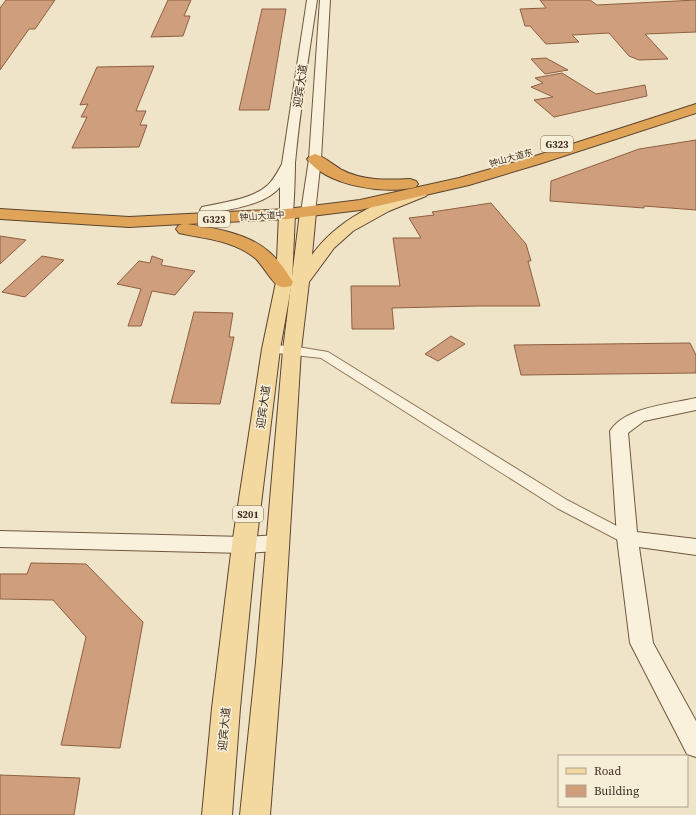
<svg xmlns="http://www.w3.org/2000/svg" width="696" height="815" viewBox="0 0 696 815" font-family="'Source Serif 4','Noto Sans SC',serif">
  <style>
    .building { fill: #cf9f7d; stroke: #8d5f41 }
    .lines { fill: none; stroke-linecap: round; stroke-linejoin: round }
    .street-casing { stroke: #8d765c; stroke-width: 2 }
    .secondary-casing { stroke: #6f573f; stroke-width: 2 }
    .primary-casing { stroke: #5b4430; stroke-width: 2 }
    .highway-casing { stroke: #5b4430; stroke-width: 2 }
    .street { fill: #faf1dc; fill-rule: evenodd }
    .secondary { fill: #faf1dc; fill-rule: evenodd }
    .primary { fill: #f3d9a0; fill-rule: evenodd }
    .highway { fill: #e0a458; fill-rule: evenodd }
    .labels { text-anchor: middle; stroke-width: 3.5; stroke-linejoin: round; paint-order: stroke }
    .far-street-label { font-size: 9px; fill: #3d2e20; stroke: #f7eed8 }
    .shield { fill: #f7eed8; stroke: #756857; stroke-width: 1 }
    .shield-label { font-size: 10px; font-weight: bold; fill: #3d2e20 }
    .street-label { font-size: 11px; fill: #3d2e20; stroke: #f7eed8 }
  </style>
  <rect width="100%" height="100%" fill="#f0e4c8"/>
  <!-- building -->
  <g class="building">
    <polygon points="6,0 55,0 35,29 29,29 0,70 0,8"/>
    <polygon points="168,0 191,0 184,16 190,16 183,36 151,37"/>
    <polygon points="540,0 590,0 597,5 696,0 696,32 645,34 668,59 639,60 629,56 609,33 572,35 579,42 546,44 530,26 525,26 520,9 546,8"/>
    <polygon points="262,9 286,9 269,110 239,110"/>
    <polygon points="546,58 568,70 545,74 531,59"/>
    <polygon points="154,66 136,111 146,111 140,125 147,125 139,147 72,148 87,117 81,117 88,104 80,105 97,67"/>
    <polygon points="562,73 596,94 645,85 647,96 554,117 534,100 553,97 531,87 543,83 535,78"/>
    <polygon points="696,140 696,210 644,206 644,208 550,201 551,181 639,149"/>
    <polygon points="491,203 526,244 531,261 528,261 540,306 478,306 392,308 394,329 352,329 351,286 400,286 393,238 421,238 409,218 434,215 432,212"/>
    <polygon points="0,236 26,240 0,264"/>
    <polygon points="42,256 64,260 25,297 2,292"/>
    <polygon points="152,256 163,260 161,265 195,271 175,295 152,291 141,326 128,326 141,289 117,284 139,261 150,263"/>
    <polygon points="194,312 233,313 229,337 234,337 220,404 171,403"/>
    <polygon points="451,336 465,344 438,361 425,354"/>
    <polygon points="690,343 696,355 696,373 521,375 514,345"/>
    <polygon points="31,563 86,564 143,622 120,748 61,745 86,637 53,600 0,599 0,574 27,574"/>
    <polygon points="0,775 80,778 74,815 0,815"/>
  </g>
  <g class="lines">
    <defs>
      <polygon id="street" points="271,345 292,346 328,352 567,500 632,534 635,538 632,542 627,543 622,542 557,508 321,358 267,352 265,349 267,346"/>
      <g id="secondary">
        <path d="M 307,0 L 317,0 C 309,54 300,109 295,163 C 295,171 294,214 292,217 L 287,218 L 282,217 L 280,214 L 280,187 C 264,206 230,209 207,214 L 202,213 L 200,210 L 202,207 C 223,202 251,200 268,185 C 274,179 278,171 282,164 Z"/>
        <polygon points="320,0 330,0 321,159 315,212 313,215 308,216 303,215 301,212 309,159"/>
        <path d="M 696,398 L 696,410 L 644,421 L 628,433 L 637,532 L 696,539 L 696,555 L 639,547 L 653,643 L 696,721 L 696,757 L 687,754 L 630,643 L 617,538 L 610,431 C 625,407 670,404 696,398 Z"/>
        <polygon points="0,531 244,537 277,535 284,538 287,543 284,548 277,551 244,553 0,547"/>
      </g>
      <g id="primary">
        <path d="M 421,189 L 426,190 L 428,193 L 426,196 L 389,211 L 353,231 L 334,248 L 309,282 L 301,350 L 282,662 L 270,815 L 240,815 L 256,662 L 283,350 L 300,212 L 303,209 L 308,207 L 313,209 L 316,212 L 312,255 C 337,220 380,199 421,189 Z"/>
        <polygon points="287,209 292,211 295,214 292,282 280,349 256,545 240,708 232,815 202,815 212,708 232,545 262,349 276,282 279,214 282,211"/>
      </g>
      <g id="highway">
        <path d="M 696,104 L 696,113 L 539,164 L 469,185 L 360,210 L 287,219 L 187,224 C 214,228 247,233 268,251 C 278,259 286,271 293,282 L 291,286 C 287,287 283,288 279,286 C 273,284 262,264 255,258 C 233,240 205,239 179,233 L 176,229 L 179,225 L 183,224 L 129,227 L 0,219 L 0,209 L 129,217 L 287,209 L 360,200 L 459,178 L 529,158 Z"/>
        <path d="M 315,154 C 325,157 333,165 342,170 C 363,181 387,180 410,179 L 416,181 L 418,184 L 416,187 C 386,195 326,186 307,159 L 310,156 Z"/>
      </g>
    </defs>
    <!-- street casing -->
    <use href="#street" class="street-casing"/>
    <!-- secondary casing -->
    <use href="#secondary" class="secondary-casing"/>
    <!-- primary casing -->
    <use href="#primary" class="primary-casing"/>
    <!-- highway casing -->
    <use href="#highway" class="highway-casing"/>
    <!-- street -->
    <use href="#street" class="street"/>
    <!-- secondary -->
    <use href="#secondary" class="secondary"/>
    <!-- primary -->
    <use href="#primary" class="primary"/>
    <!-- highway -->
    <use href="#highway" class="highway"/>
  </g>
  <g class="labels">
    <!-- far-street labels -->
    <g class="far-street-label">
      <text transform="translate(511 158) rotate(-16)" y="3">钟山大道东</text>
      <text transform="translate(262 216) rotate(-4)" y="3">钟山大道中</text>
    </g>
    <!-- shield labels -->
    <g class="shield">
      <rect x="541" y="136" width="32" height="16" rx="3"/>
      <rect x="198" y="211" width="32" height="16" rx="3"/>
      <rect x="233" y="506" width="30" height="16" rx="3"/>
    </g>
    <g class="shield-label">
      <text x="557" y="148">G323</text>
      <text x="214" y="223">G323</text>
      <text x="248" y="518">S201</text>
    </g>
    <!-- street labels -->
    <g class="street-label">
      <text transform="translate(300 86) rotate(-82)" y="4">迎宾大道</text>
      <text transform="translate(263 407) rotate(-82)" y="4">迎宾大道</text>
      <text transform="translate(224 729) rotate(-85)" y="4">迎宾大道</text>
    </g>
  </g>
  <!-- legend -->
  <rect x="558" y="755" width="130" height="52" fill="#f7eed8" stroke="#ada18e"/>
  <rect x="566" y="768" width="20" height="6" fill="#f3d9a0" stroke="#ada18e"/>
  <text x="594" y="775" font-size="12" fill="#3d2e20">Road</text>
  <rect x="566" y="785" width="20" height="12" fill="#cf9f7d" stroke="#ada18e"/>
  <text x="594" y="795" font-size="12" fill="#3d2e20">Building</text>
</svg>
